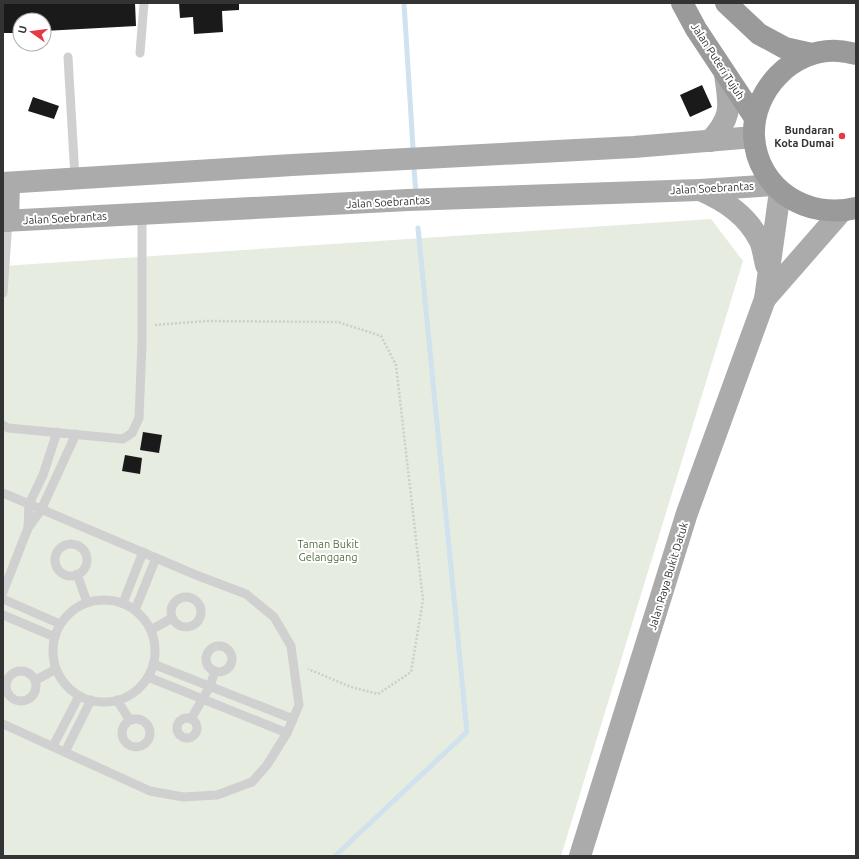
<svg xmlns="http://www.w3.org/2000/svg" width="859" height="859" viewBox="0 0 859 859" font-family="Ubuntu,sans-serif">
  <style>
    .green { fill: #e6ecdf }
    .lines { fill: none; stroke-linecap: round; stroke-linejoin: round }
    .stream { stroke: #cfe2ee; stroke-width: 5 }
    .building { fill: #1a1a1a }
    .path { stroke: #cdcdcd; stroke-width: 2.5; stroke-dasharray: 2 2; stroke-linecap: butt }
    .lane { stroke: #d0d0d0; stroke-width: 9 }
    .primary { stroke: #ababab; stroke-width: 22 }
    .highway { stroke: #9a9a9a; stroke-width: 22 }
    .poi-dot { fill: #e63946; stroke: #fff; stroke-width: 1.5 }
    .labels { text-anchor: middle; stroke-width: 4; stroke-linejoin: round; paint-order: stroke }
    .street-label { font-size: 11px; fill: #333; stroke: #fff }
    .poi-label { font-size: 11px; font-weight: bold; fill: #333; stroke: #fff; text-anchor: end }
    .park-label { font-size: 11px; fill: #56703f; stroke: #fff }
  </style>
  <rect width="100%" height="100%" fill="#fff"/>
  <!-- green -->
  <polygon class="green" points="711,219 743,261 561,856 3,856 3,266"/>
  <g class="lines">
    <!-- stream -->
    <g class="stream">
      <polyline points="404,3 413,148"/>
      <polyline points="414,169 416,195"/>
      <polyline points="335,856 467,732 418,228"/>
    </g>
  </g>
  <!-- building -->
  <g class="building">
    <polygon points="3,3 135,3 136,26 44,31 44,20 20,20 20,33 3,33"/>
    <polygon points="179,3 239,3 239,10 222,11 223,32 194,34 193,17 180,18"/>
    <polygon points="702,85 712,107 690,117 680,95"/>
    <polygon points="33,97 59,106 54,119 28,111"/>
    <polygon points="143,432 162,435 159,453 140,450"/>
    <polygon points="125,455 142,458 140,474 122,471"/>
  </g>
  <g class="lines">
    <!-- path -->
    <polyline class="path" points="155,325 206,321 338,322 381,336 396,365 423,600 411,672 378,694 351,687 308,669"/>
    <!-- lane -->
    <g class="lane">
      <polyline points="140,53 144,3"/>
      <polyline points="68,57 75,178"/>
      <polyline points="3,293 8,221"/>
      <polyline points="3,425 8,428 123,439 132,433 139,418 142,343 142,214"/>
      <polyline points="3,493 196,575 246,594 274,617 291,646 299,705 287,733 267,765 252,782 217,795 183,797 150,791 3,724"/>
      <polyline points="28,528 29,504 43,475 57,432"/>
      <circle cx="71" cy="560" r="16"/>
      <polyline points="77,574 87,602"/>
      <polyline points="3,592 28,528 41,510 76,434"/>
      <circle cx="186" cy="612" r="15"/>
      <polyline points="3,599 60,624"/>
      <circle cx="104" cy="651" r="51"/>
      <polyline points="123,603 143,552"/>
      <polyline points="135,610 156,558"/>
      <polyline points="3,615 55,637"/>
      <polyline points="151,630 172,618"/>
      <circle cx="219" cy="659" r="13"/>
      <polyline points="153,664 293,719"/>
      <circle cx="21" cy="686" r="15"/>
      <polyline points="148,677 287,733"/>
      <polyline points="36,680 56,669"/>
      <polyline points="117,700 129,719"/>
      <circle cx="187" cy="728" r="10"/>
      <circle cx="136" cy="733" r="14"/>
      <polyline points="191,719 210,686 215,671"/>
      <polyline points="53,746 79,696"/>
      <polyline points="65,752 91,700"/>
    </g>
    <!-- primary -->
    <g class="primary">
      <path d="M 710,141 C 734,115 729,105 725,74"/>
      <polyline points="3,183 292,165 634,147 754,137"/>
      <path d="M 700,190 C 725,201 747,215 760,241 C 763,248 764,257 766,265"/>
      <polyline points="3,221 408,200 700,190 774,185"/>
      <polyline points="8,221 9,183"/>
      <polyline points="765,299 841,212"/>
      <polyline points="580,856 687,513 765,299 780,191"/>
    </g>
    <!-- highway -->
    <g class="highway">
      <polyline points="682,3 696,29 755,118"/>
      <polyline points="726,3 759,34 785,48 812,54"/>
      <path d="M 856,54 C 850,53 844,51 838,51 C 792,48 752,91 754,136 C 757,189 807,220 856,208"/>
    </g>
  </g>
  <!-- markers -->
  <circle class="poi-dot" cx="842" cy="136" r="4"/>
  <g class="labels">
    <!-- street labels -->
    <g class="street-label">
      <text transform="translate(718 61) rotate(57)" y="4">Jalan Puteri Tujuh</text>
      <text transform="translate(712 188) rotate(-3)" y="4">Jalan Soebrantas</text>
      <text transform="translate(388 202) rotate(-3)" y="4">Jalan Soebrantas</text>
      <text transform="translate(65 218) rotate(-3)" y="4">Jalan Soebrantas</text>
      <text transform="translate(668 576) rotate(-73)" y="4">Jalan Raya Bukit Datuk</text>
    </g>
    <!-- poi labels -->
    <g class="poi-label">
      <text x="834" y="134">Bundaran<tspan x="834" dy="13">Kota Dumai</tspan></text>
    </g>
    <!-- park labels -->
    <g class="park-label">
      <text x="328" y="548">Taman Bukit<tspan x="328" dy="13">Gelanggang</tspan></text>
    </g>
  </g>
  <!-- border -->
  <rect width="859" height="859" fill="none" stroke="#333333" stroke-width="8"/>
  <!-- north arrow -->
  <g transform="translate(32 32) rotate(284)"><circle r="19" fill="#ffffff" stroke="#adadad"/>
  <path d="M0-3L7 15L0 10L-7 15Z" fill="#e63946"/>
  <text y="-6" font-size="11" font-weight="bold" text-anchor="middle" fill="#333333">U</text>
  </g>
</svg>
